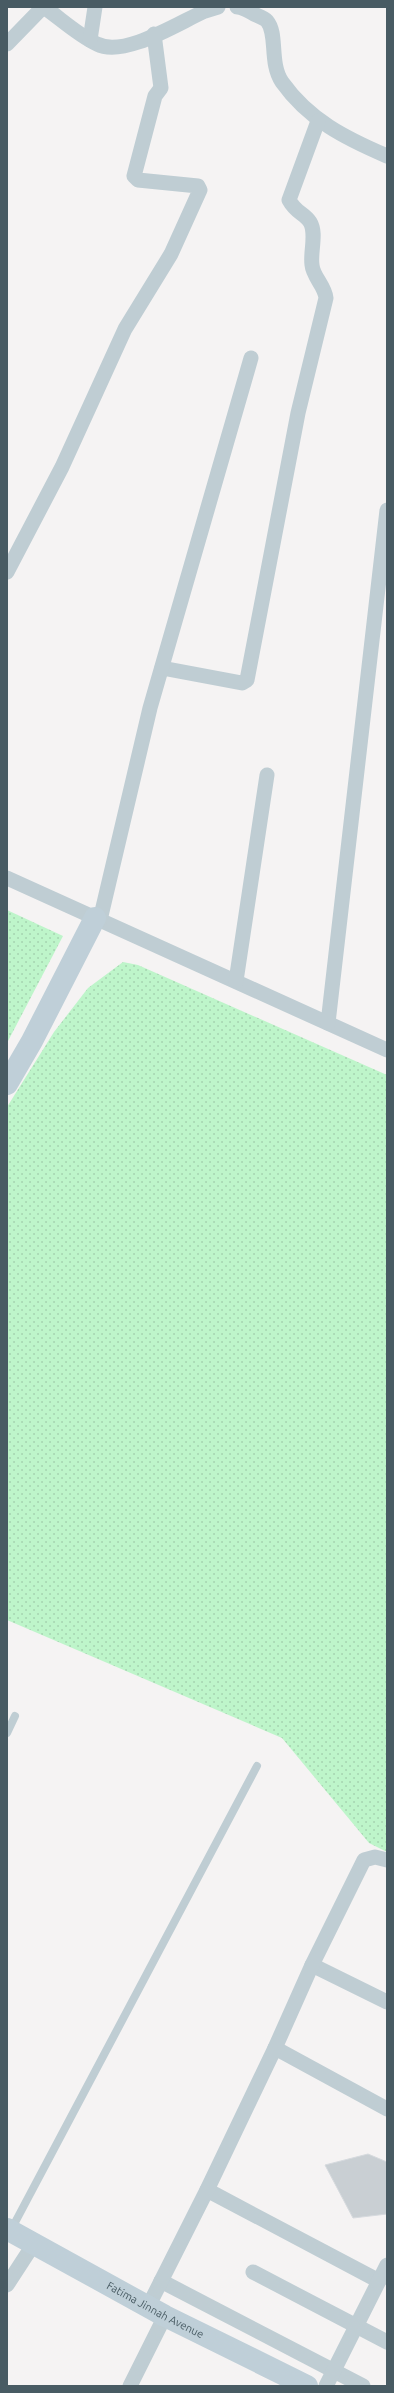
<svg xmlns="http://www.w3.org/2000/svg" width="394" height="2393" viewBox="0 0 394 2393" font-family="Ubuntu,sans-serif">
  <style>
    .green { fill: url(#green-dots) }
    .building { fill: #c9cfd3; stroke: #d6dade }
    .lines { fill: none; stroke-linecap: round; stroke-linejoin: round }
    .lane { stroke: #bfcdd3; stroke-width: 8 }
    .street { stroke: #bfcdd3; stroke-width: 15 }
    .secondary { stroke: #bfcfd8; stroke-width: 22 }
    .labels { text-anchor: middle; stroke-width: 3; stroke-linejoin: round; paint-order: stroke }
    .street-label { font-size: 11px; fill: #485b63; stroke: #fff }
  </style>
  <defs>
    <pattern id="green-dots" width="8" height="8" patternUnits="userSpaceOnUse"><rect width="8" height="8" fill="#bef5ca"/><path d="M2 2h.1M6 6h.1" fill="none" stroke="#a5d4b0" stroke-width="1.8" stroke-linecap="round"/></pattern>
  </defs>
  <rect width="100%" height="100%" fill="#f5f3f3"/>
  <!-- green -->
  <g class="green">
    <polygon points="7,910 63,936 7,1043"/>
    <polygon points="123,962 138,965 387,1075 387,1852 369,1843 282,1738 7,1620 7,1107 54,1032 88,988"/>
  </g>
  <!-- building -->
  <polygon class="building" points="368,2154 387,2162 387,2214 353,2218 325,2165"/>
  <g class="lines">
    <!-- lane -->
    <g class="lane">
      <polyline points="7,1733 15,1716"/>
      <polyline points="11,2230 257,1766"/>
    </g>
    <!-- street -->
    <g class="street">
      <path d="M 44,7 C 61,19 78,35 97,44 C 124,58 178,23 205,11 L 218,7"/>
      <path d="M 237,7 C 243,7 248,11 254,14 C 258,16 264,18 267,21 C 278,34 269,63 282,82 C 309,120 345,138 387,156"/>
      <polyline points="90,40 95,7"/>
      <polyline points="7,44 43,7"/>
      <polyline points="7,572 62,467 125,329 171,254 200,190 198,186 138,180 134,176 155,96 161,88 154,34"/>
      <path d="M 162,668 L 242,683 L 247,680 L 298,413 L 326,298 C 325,286 313,277 312,265 C 310,252 317,233 310,222 C 304,213 296,213 289,200 L 318,121"/>
      <polyline points="7,878 387,1050"/>
      <polyline points="100,920 150,708 251,358"/>
      <polyline points="236,981 267,775"/>
      <polyline points="328,1023 387,510"/>
      <polyline points="312,1965 387,2002"/>
      <polyline points="275,2048 387,2109"/>
      <polyline points="207,2190 379,2281"/>
      <polyline points="253,2272 387,2342"/>
      <polyline points="161,2281 363,2386"/>
      <polyline points="7,2285 35,2242"/>
      <polyline points="148,2307 207,2190 275,2048 312,1965 364,1860 375,1857 387,1860"/>
      <polyline points="130,2386 165,2316"/>
      <polyline points="326,2386 387,2265"/>
    </g>
    <!-- secondary -->
    <g class="secondary">
      <polyline points="7,1084 32,1041 95,918"/>
      <path id="s1" d="M 7,2229 L 165,2316 L 307,2386"/>
    </g>
  </g>
  <g class="labels">
    <!-- street labels -->
    <g class="street-label">
      <text dy="4" stroke="none"><textPath href="#s1" startOffset="169">Fatima Jinnah Avenue</textPath></text>
    </g>
  </g>
  <!-- border -->
  <rect width="394" height="2393" fill="none" stroke="#485b63" stroke-width="16"/>
</svg>
